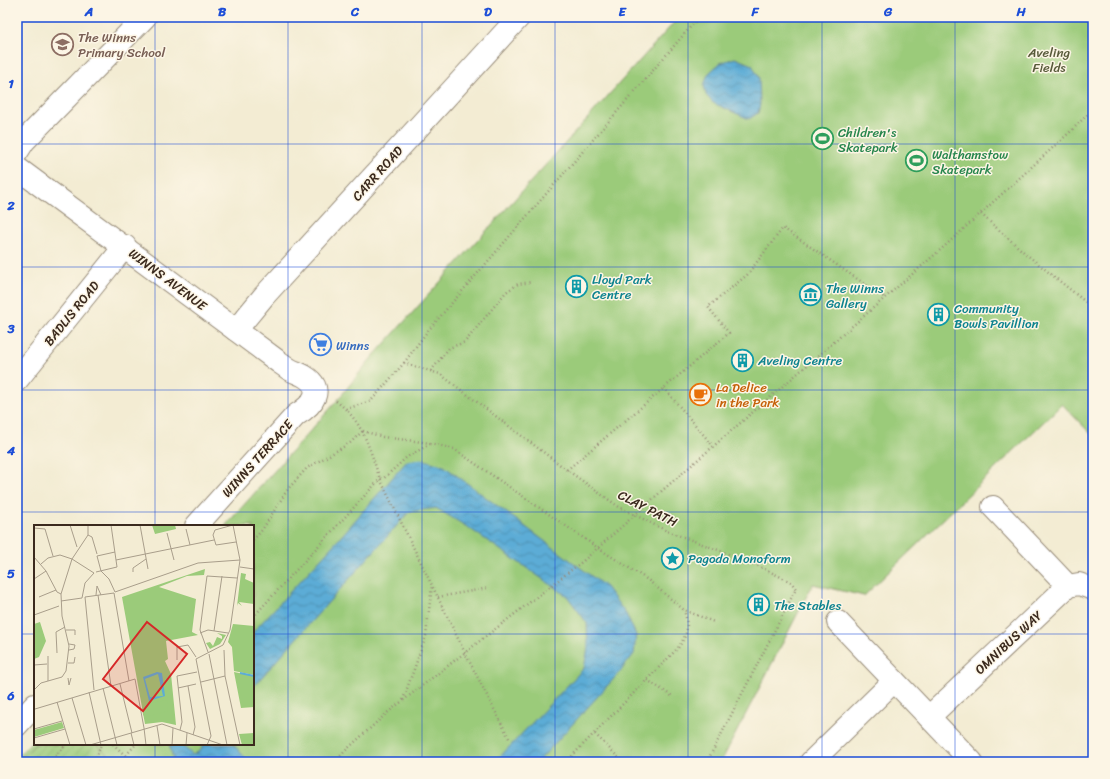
<svg xmlns="http://www.w3.org/2000/svg" width="1110" height="779" viewBox="0 0 1110 779" font-family="Sriracha,sans-serif">
  <style>
    .green { fill: #9bcb7a; stroke: #6b7a4c }
    .garden { fill: url(#garden-furrows); stroke: #6b7a4c }
    .water { fill: url(#water-waves); stroke: #4c6b7a }
    .lines { fill: none; stroke-linecap: round; stroke-linejoin: round }
    .minor-casing { stroke: #978b78; stroke-width: 24 }
    .path { stroke: #978b78; stroke-width: 2.5; stroke-dasharray: 1 3; stroke-linecap: butt }
    .minor { stroke: #fff; stroke-width: 22 }
    .grid { fill: none; stroke: #1d4ed8; stroke-width: 1; stroke-opacity: 0.55 }
    .labels { text-anchor: middle; stroke-width: 3; stroke-linejoin: round; paint-order: stroke }
    .education-label { font-size: 13px; fill: #785e54; stroke: #fcf5e5; text-anchor: start }
    .park-label { font-size: 13px; fill: #585a3a; stroke: #fcf5e5 }
    .leisure-label { font-size: 13px; fill: #27864d; stroke: #fcf5e5; text-anchor: start }
    .street-label { font-size: 13px; fill: #3b2a1e; stroke: #fcf5e5 }
    .culture-label { font-size: 13px; fill: #0d838f; stroke: #fcf5e5; text-anchor: start }
    .shop-label { font-size: 13px; fill: #366cbe; stroke: #fcf5e5; text-anchor: start }
    .food-label { font-size: 13px; fill: #c56008; stroke: #fcf5e5; text-anchor: start }
    .inset-river { fill: none; stroke: #5cacd6; stroke-width: 2 }
    .inset-road { fill: none; stroke: #a99e8b; stroke-width: 1 }
    .view { fill: #d62828; fill-opacity: 0.15; stroke: #d62828; stroke-width: 2 }
    .inset-edge { fill: none; stroke: #3b2a1e; stroke-width: 2 }
    .neatline { fill: none; stroke: #1d4ed8; stroke-width: 1.5 }
    .grid-label { font-size: 13px; text-anchor: middle; font-weight: bold; fill: #1d4ed8 }
  </style>
  <defs>
    <pattern id="garden-furrows" width="10" height="10" patternUnits="userSpaceOnUse"><rect width="10" height="10" fill="#9bcb7a"/><path d="M-1 1l2-2M0 10L10 0M9 11l2-2" fill="none" stroke="#86ae69"/></pattern>
    <pattern id="water-waves" width="16" height="10" patternUnits="userSpaceOnUse"><rect width="16" height="10" fill="#5cacd6"/><path d="M0 5q4-4 8 0t8 0" fill="none" stroke="#4d8cad"/></pattern>
  </defs>
  <rect width="100%" height="100%" fill="#fcf5e5"/>
  <filter id="ink" filterUnits="userSpaceOnUse"><feTurbulence type="fractalNoise" baseFrequency=".025" numOctaves="2"/><feDisplacementMap in="SourceGraphic" scale="8" xChannelSelector="R" yChannelSelector="G"/><feConvolveMatrix kernelMatrix="1 2 1 2 8 2 1 2 1" color-interpolation-filters="sRGB"/></filter>
  <filter id="wash" filterUnits="userSpaceOnUse"><feTurbulence type="fractalNoise" baseFrequency=".012" numOctaves="4" result="noise"/><feDisplacementMap in="SourceGraphic" scale="16" xChannelSelector="R" yChannelSelector="G"/><feGaussianBlur stdDeviation="0.9" result="paint"/><feColorMatrix in="noise" values="0 0 0 0 0 0 0 0 0 0 0 0 0 0 0 0 0 1.4 0 .05"/><feComposite in="paint" operator="in"/></filter>
  <g filter="url(#wash)">
    <rect width="100%" height="100%" fill="#f3ecd3"/>
    <!-- green -->
    <polygon class="green" points="679,17 1093,17 1093,436 1062,404 864,596 813,584 721,762 17,762 17,757 35,738 35,744 253,744 253,526 225,526 336,402 368,362"/>
    <!-- garden -->
    <polygon class="garden" points="35,744 96,744 116,762 18,762"/>
    <!-- water -->
    <g class="water">
      <polygon points="735,58 752,65 759,78 760,104 758,113 749,119 713,103 706,95 704,85 708,74 720,63"/>
      <polygon points="422,459 444,466 606,587 626,614 636,635 634,654 619,673 538,762 495,762 584,668 588,648 587,623 567,596 469,528 436,508 409,512 253,687 253,632 337,541 407,461"/>
      <polygon points="169,744 180,744 193,755 201,750 203,744 233,744 249,762 174,762"/>
    </g>
  </g>
  <g filter="url(#ink)">
    <g class="lines">
      <defs>
        <g id="minor">
          <polyline points="17,152 24,141 145,17"/>
          <path d="M 17,168 L 279,362 C 282,364 286,367 289,369 C 294,372 299,373 304,376 C 326,389 313,405 296,415 L 196,526"/>
          <polyline points="236,330 264,296 519,17"/>
          <polyline points="17,380 125,246"/>
          <polyline points="993,507 1068,586"/>
          <polyline points="838,622 972,762"/>
          <polyline points="929,717 1068,586 1079,584 1093,589"/>
          <polyline points="17,725 35,705"/>
          <polyline points="811,762 894,681"/>
        </g>
      </defs>
      <!-- minor casing -->
      <use href="#minor" class="minor-casing"/>
      <!-- path -->
      <g class="path">
        <polyline points="981,214 1026,254 1093,308"/>
        <polyline points="404,363 426,333 699,17"/>
        <polyline points="431,371 449,348 465,342 506,292 518,284 532,282"/>
        <polyline points="664,388 713,446"/>
        <path d="M 336,401 C 364,422 369,448 380,479 L 384,478 L 407,457 L 430,444"/>
        <polyline points="346,409 371,401 404,363 440,374 567,470 619,507 667,531 748,561 791,582 796,589 707,762"/>
        <polyline points="363,431 383,437 430,443 454,449 598,548 648,580 684,610 714,622"/>
        <polyline points="567,470 729,333 708,307 747,275 783,228 885,298"/>
        <polyline points="253,540 262,530 288,489 307,468 350,443 363,431"/>
        <polyline points="438,597 489,588"/>
        <polyline points="253,617 380,479 465,653 510,740"/>
        <polyline points="647,680 672,696"/>
        <polyline points="403,700 426,636 432,585"/>
        <polyline points="595,734 623,762"/>
        <polyline points="113,744 132,762"/>
        <polyline points="126,755 136,744"/>
        <polyline points="50,762 66,744"/>
        <polyline points="95,762 101,744"/>
        <polyline points="335,762 345,751 387,713 583,561 664,489 946,245 1070,132 1093,109"/>
        <path d="M 566,762 L 678,648 C 688,633 689,628 684,610"/>
      </g>
      <!-- minor -->
      <use href="#minor" class="minor"/>
    </g>
  </g>
  <!-- grid -->
  <path class="grid" d="M 155,17 L 155,526M 288,17 L 288,762M 422,17 L 422,762M 555,17 L 555,762M 688,17 L 688,762M 822,17 L 822,762M 955,17 L 955,762M 17,144 L 1093,144M 17,267 L 1093,267M 17,390 L 1093,390M 17,512 L 1093,512M 17,634 L 35,634M 253,634 L 1093,634M 155,744 L 155,762"/>
  <!-- icons -->
  <defs>
    <symbol id="school-ring" viewBox="-11 -11 22 22"><circle r="9.5" fill="#fcf5e5" stroke="#8d6e63" stroke-width="1.5"/><path d="M0-5L7-2L0 1L-7-2ZM-4 1L0 2.5L4 1V4Q0 6-4 4Z" fill="#8d6e63"/></symbol>
    <symbol id="stadium-ring" viewBox="-11 -11 22 22"><circle r="9.5" fill="#fcf5e5" stroke="#2e9e5b" stroke-width="1.5"/><path d="M0-5a6.5 5 0 1 0 0 10a6.5 5 0 1 0 0-10ZM-3.5-1.8h7v3.6h-7Z" fill="#2e9e5b"/></symbol>
    <symbol id="building-ring" viewBox="-11 -11 22 22"><circle r="9.5" fill="#fcf5e5" stroke="#0f9aa8" stroke-width="1.5"/><path d="M-4-6H4V6H1V3H-1V6H-4ZM-2.5-4.3h1.7v1.8h-1.7ZM.8-4.3h1.7v1.8H.8ZM-2.5-1h1.7V.8h-1.7ZM.8-1h1.7V.8H.8Z" fill="#0f9aa8"/></symbol>
    <symbol id="museum-ring" viewBox="-11 -11 22 22"><circle r="9.5" fill="#fcf5e5" stroke="#0f9aa8" stroke-width="1.5"/><path d="M0-6L6-3V-2H-6V-3ZM-5-1h2V3h-2ZM-1-1h2V3h-2ZM3-1h2V3H3ZM-6 4H6V6H-6Z" fill="#0f9aa8"/></symbol>
    <symbol id="supermarket-ring" viewBox="-11 -11 22 22"><circle r="9.5" fill="#fcf5e5" stroke="#3f7fe0" stroke-width="1.5"/><path d="M-6-5.5h2.5l.6 2H6L4.5 2H-2.5L-4.4-4H-6ZM-1.5 3.2a1.3 1.3 0 1 0 .1 0ZM3 3.2a1.3 1.3 0 1 0 .1 0Z" fill="#3f7fe0"/></symbol>
    <symbol id="cafe-ring" viewBox="-11 -11 22 22"><circle r="9.5" fill="#fcf5e5" stroke="#e8710a" stroke-width="1.5"/><path d="M-5.5-4.5H6V0H3Q3 3.5 0 3.5H-2.5Q-5.5 3.5-5.5 0ZM3-3.2v2h1.7v-2ZM-6 4.5H4V6H-6Z" fill="#e8710a"/></symbol>
    <symbol id="sight-ring" viewBox="-11 -11 22 22"><circle r="9.5" fill="#fcf5e5" stroke="#0f9aa8" stroke-width="1.5"/><path d="M0-6L1.8-2.2L6-1.7L2.9 1.2L3.7 5.4L0 3.3L-3.7 5.4L-2.9 1.2L-6-1.7L-1.8-2.2Z" fill="#0f9aa8"/></symbol>
  </defs>
  <g fill-rule="evenodd">
    <use href="#school-ring" x="50" y="32" width="25" height="25"/>
    <use href="#stadium-ring" x="810" y="126" width="25" height="25"/>
    <use href="#stadium-ring" x="904" y="148" width="25" height="25"/>
    <use href="#building-ring" x="564" y="274" width="25" height="25"/>
    <use href="#museum-ring" x="798" y="282" width="25" height="25"/>
    <use href="#building-ring" x="926" y="302" width="25" height="25"/>
    <use href="#supermarket-ring" x="308" y="332" width="25" height="25"/>
    <use href="#building-ring" x="730" y="348" width="25" height="25"/>
    <use href="#cafe-ring" x="688" y="382" width="25" height="25"/>
    <use href="#sight-ring" x="660" y="546" width="25" height="25"/>
    <use href="#building-ring" x="746" y="592" width="25" height="25"/>
  </g>
  <g class="labels">
    <!-- education labels -->
    <g class="education-label">
      <text x="78" y="42">The Winns<tspan x="78" dy="15">Primary School</tspan></text>
    </g>
    <!-- park labels -->
    <g class="park-label">
      <text x="1049" y="57">Aveling<tspan x="1049" dy="15">Fields</tspan></text>
    </g>
    <!-- leisure labels -->
    <g class="leisure-label">
      <text x="838" y="137">Children's<tspan x="838" dy="15">Skatepark</tspan></text>
      <text x="932" y="159">Walthamstow<tspan x="932" dy="15">Skatepark</tspan></text>
    </g>
    <!-- street labels -->
    <g class="street-label">
      <text transform="translate(377 173) rotate(-48)" y="5">CARR ROAD</text>
      <text transform="translate(168 279) rotate(37)" y="5">WINNS AVENUE</text>
      <text transform="translate(71 313) rotate(-51)" y="5">BADLIS ROAD</text>
      <text transform="translate(257 458) rotate(-48)" y="5">WINNS TERRACE</text>
      <text transform="translate(648 508) rotate(27)" y="5">CLAY PATH</text>
      <text transform="translate(1008 642) rotate(-43)" y="5">OMNIBUS WAY</text>
    </g>
    <!-- culture labels -->
    <g class="culture-label">
      <text x="592" y="284">Lloyd Park<tspan x="592" dy="15">Centre</tspan></text>
      <text x="826" y="293">The Winns<tspan x="826" dy="15">Gallery</tspan></text>
      <text x="954" y="313">Community<tspan x="954" dy="15">Bowls Pavillion</tspan></text>
      <text x="758" y="365">Aveling Centre</text>
      <text x="688" y="563">Pagoda Monoform</text>
      <text x="774" y="610">The Stables</text>
    </g>
    <!-- shop labels -->
    <g class="shop-label">
      <text x="336" y="350">Winns</text>
    </g>
    <!-- food labels -->
    <g class="food-label">
      <text x="716" y="392">La Delice<tspan x="716" dy="15">in the Park</tspan></text>
    </g>
  </g>
  <!-- overview -->
  <g transform="translate(34 525)">
    <rect width="220" height="220" fill="#f3ecd3"/>
    <path d="M 118,0 L 141,0 L 142,4 L 121,9 ZM 171,44 L 170,50 L 153,51 L 125,62 L 162,74 L 158,107 L 164,110 L 132,116 L 134,134 L 131,136 L 137,149 L 142,200 L 128,197 L 111,199 L 88,72 ZM 207,48 L 212,49 L 211,54 L 220,58 L 220,79 L 205,77 L 208,81 L 204,78 L 203,81 ZM 199,99 L 220,101 L 220,150 L 200,146 L 198,122 L 194,117 ZM 183,108 L 192,110 L 186,119 L 176,124 L 172,118 L 176,117 L 179,121 L 183,112 L 188,114 L 188,111 ZM 28,197 L 30,203 L 0,212 L 0,205 ZM 220,208 L 220,219 L 208,220 L 205,209 Z" fill="#9bcb7a"/>
    <path d="M 6,97 L 12,116 L 5,132 L 0,134 L 0,99 ZM 200,147 L 220,151 L 220,182 L 207,183 ZM 133,175 L 134,186 L 112,192 L 109,190 L 108,180 Z" fill="#9bcb7a"/>
    <path d="M 123,147 L 128,148 L 131,171 L 115,176 L 109,152 ZM 124,149 L 129,171 L 116,172 L 111,154 Z" fill="#5cacd6" fill-rule="evenodd"/>
    <path class="inset-river" d="M 206,148 L 220,151"/>
    <path class="inset-road" d="M 36,0 L 43,22M 106,0 L 114,44M 199,0 L 181,5 L 179,10 L 182,20 L 202,17M 0,3 L 11,4 L 19,31M 152,4 L 156,20M 133,8 L 140,35M 54,10 L 58,12 L 63,29M 0,32 L 12,46 L 23,67 L 27,69M 82,35 L 180,15M 7,39 L 14,33 L 26,30 L 38,34M 206,42 L 220,44M 67,46 L 75,54 L 81,67 L 164,38 L 206,35M 67,46 L 63,31 L 81,27M 62,47 L 83,42 L 77,0M 99,47 L 99,43 L 112,34M 0,54 L 12,46M 62,70 L 63,61 L 67,70M 64,70 L 77,161M 5,72 L 22,65M 27,76 L 48,73 L 51,58 L 60,48 L 38,34M 0,90 L 25,81M 32,105 L 41,105 L 41,110M 180,106 L 188,51M 166,108 L 174,105 L 194,108M 35,119 L 41,120 L 40,124 L 35,125M 190,125 L 191,151 L 206,220M 174,127 L 166,105 L 173,51 L 203,53M 23,128 L 22,107 L 31,102M 175,129 L 193,220M 143,135 L 143,122 L 154,120 L 162,132M 34,138 L 40,138 L 41,132M 0,140 L 13,139M 34,153 L 35,160 L 37,153M 14,156 L 14,131M 167,157 L 191,151M 86,159 L 98,208M 154,161 L 161,202 L 159,210M 69,163 L 83,220M 144,163 L 162,159M 0,165 L 7,158 L 28,152 L 32,146 L 35,121 L 28,91 L 27,69 L 38,34 L 54,10 L 54,0M 60,165 L 51,72 L 80,68 L 95,156M 55,167 L 67,220M 38,173 L 52,220M 23,177 L 36,220M 1,184 L 101,154 L 110,203M 123,201 L 126,220M 110,203 L 112,220M 0,204 L 28,196M 146,205 L 148,197 L 143,151 L 163,147M 97,208 L 100,220M 0,213 L 31,204M 56,220 L 128,199 L 189,220M 138,220 L 139,203M 152,220 L 153,208M 173,220 L 177,211 L 162,134 L 189,120 L 196,105 L 206,35 L 199,0"/>
    <path class="view" d="M 113,97 L 153,129 L 109,186 L 69,154 Z"/>
    <rect width="220" height="220" class="inset-edge"/>
  </g>
  <!-- margin -->
  <rect width="1110" height="779" fill="none" stroke="#fcf5e5" stroke-width="44"/>
  <rect x="22" y="22" width="1066" height="735" class="neatline"/>
  <g class="grid-label">
    <text x="89" y="16">A</text>
    <text x="222" y="16">B</text>
    <text x="355" y="16">C</text>
    <text x="488" y="16">D</text>
    <text x="622" y="16">E</text>
    <text x="755" y="16">F</text>
    <text x="888" y="16">G</text>
    <text x="1021" y="16">H</text>
    <text x="11" y="88">1</text>
    <text x="11" y="210">2</text>
    <text x="11" y="333">3</text>
    <text x="11" y="455">4</text>
    <text x="11" y="578">5</text>
    <text x="11" y="700">6</text>
  </g>
</svg>
